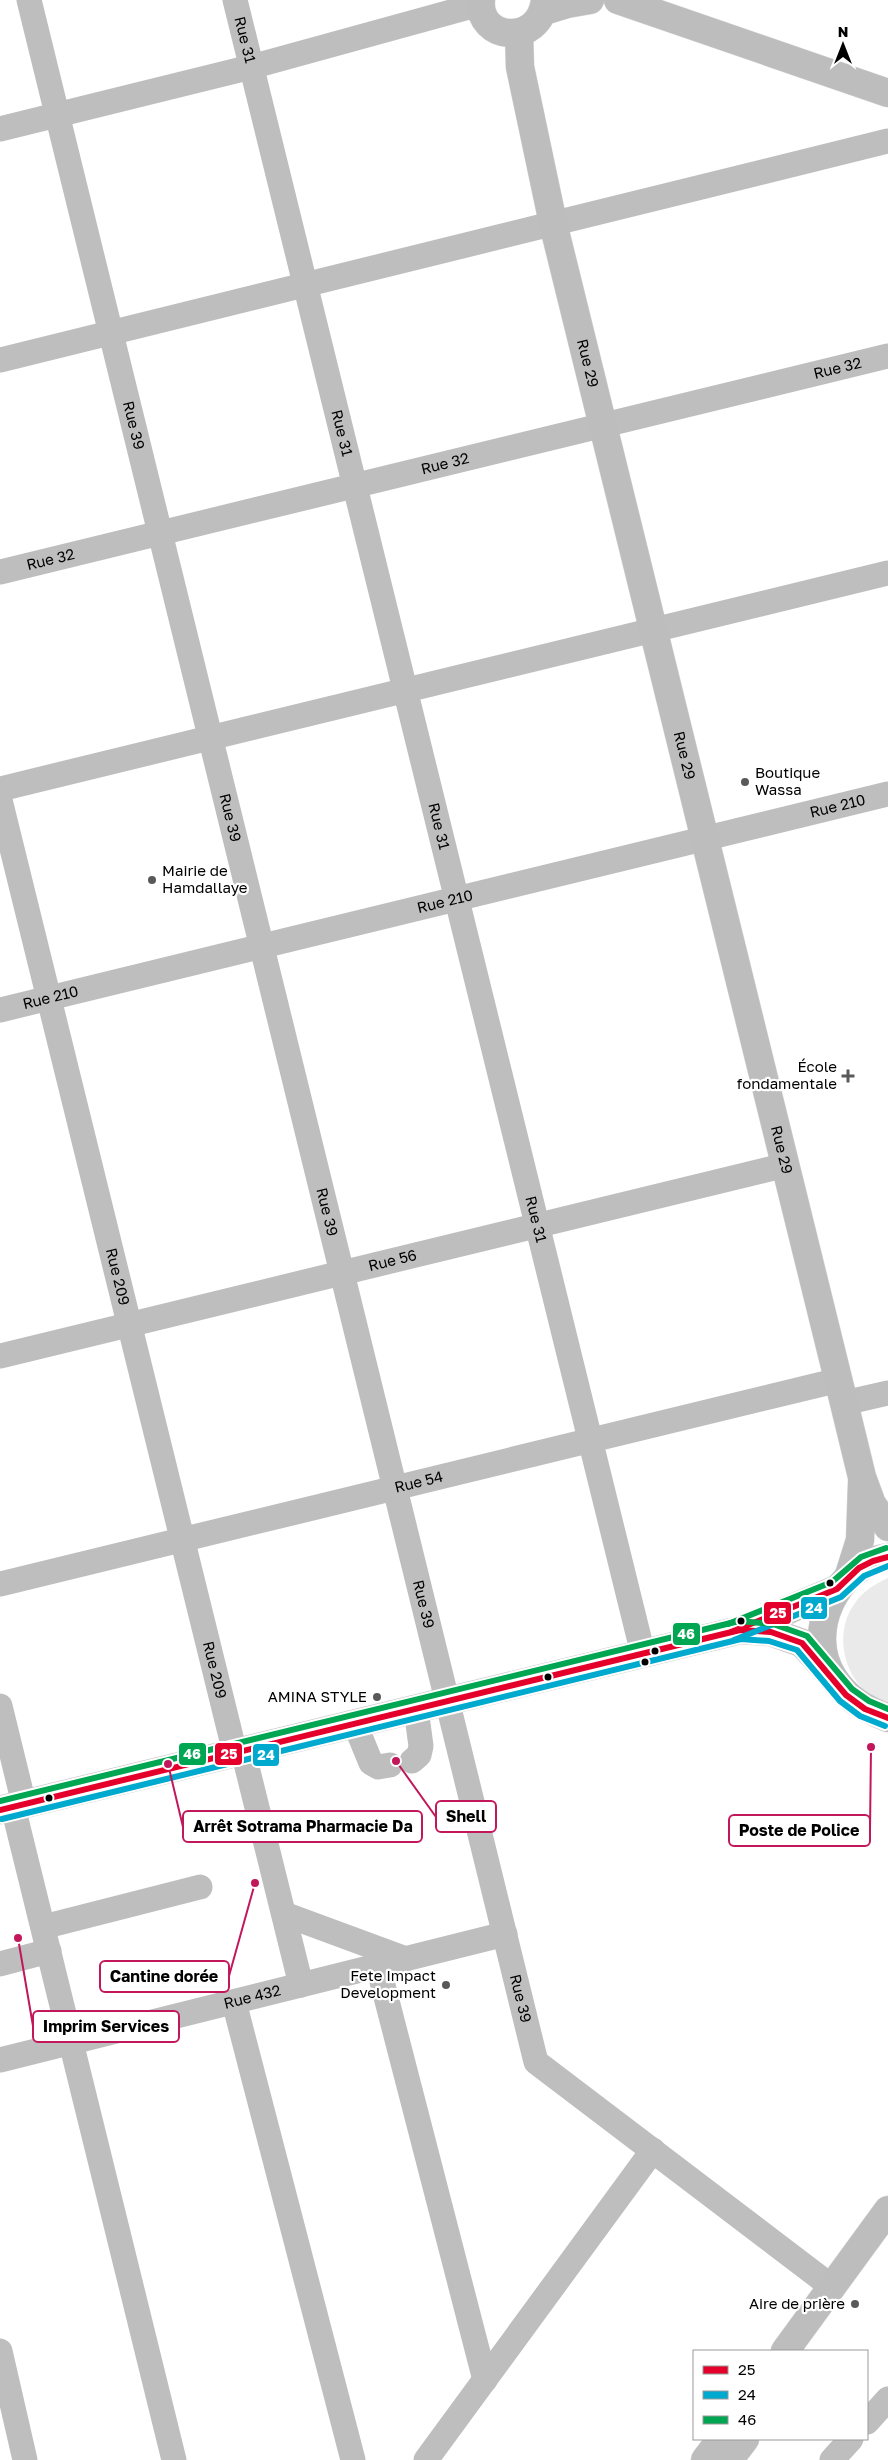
<svg xmlns="http://www.w3.org/2000/svg" width="888" height="2460" viewBox="0 0 888 2460" font-family="'Golos Text',sans-serif">
  <style>
    .green { fill: #eaeaea }
    .lines { fill: none; stroke-linecap: round; stroke-linejoin: round }
    .major-casing { stroke: #dbdbdb; stroke-width: 29 }
    .minor { stroke: #bebebe; stroke-width: 25 }
    .major { stroke: #bdbdbd; stroke-width: 28 }
    .bus-1-casing { stroke: #fff; stroke-width: 10 }
    .bus-2-casing { stroke: #fff; stroke-width: 10 }
    .bus-3-casing { stroke: #fff; stroke-width: 10 }
    .bus-1 { stroke: #e4002b; stroke-width: 6 }
    .bus-2 { stroke: #00a9ce; stroke-width: 6 }
    .bus-3 { stroke: #00a651; stroke-width: 6 }
    .poi-dot { fill: #595959; stroke: #fff; stroke-width: 2 }
    .bus-dot { fill: #000; stroke: #fff; stroke-width: 2 }
    .labels { text-anchor: middle; stroke-width: 4.5; stroke-linejoin: round; paint-order: stroke }
    .street-label { font-size: 15px; fill: #000; stroke: #fff }
    .poi-label { font-size: 15px; fill: #000; stroke: #fff; text-anchor: end }
    .leader { fill: none; stroke: #c2185b; stroke-width: 2 }
    .callout-dot { fill: #c2185b; stroke: #fff; stroke-width: 2 }
    .callout { fill: #fff; stroke: #c2185b; stroke-width: 2 }
    .callout-label { font-size: 16px; text-anchor: middle; font-weight: bold; fill: #000 }
    .line-badge { stroke: #fff; stroke-width: 2 }
    .badge-label { font-size: 14px; text-anchor: middle; font-weight: bold; fill: #fff }
  </style>
  <rect width="100%" height="100%" fill="#fff"/>
  <!-- green -->
  <path class="green" d="M 888,1578 L 888,1703 C 847,1693 830,1636 855,1603 C 863,1591 875,1584 888,1578 Z"/>
  <g class="lines">
    <defs>
      <g id="major">
        <path d="M 481,0 C 477,41 540,47 545,0"/>
        <polyline points="618,0 888,93"/>
        <polyline points="544,11 567,4 590,0"/>
        <path id="s9" d="M 519,33 L 520,67 L 553,223 L 844,1403 L 862,1477 L 872,1504 L 888,1527"/>
        <path d="M 888,1557 C 836,1565 804,1632 833,1677 C 847,1699 865,1709 888,1718"/>
        <polyline points="849,1575 860,1540 862,1483"/>
        <polyline points="746,1628 837,1589"/>
        <polyline points="0,1810 740,1630 771,1632 802,1643 832,1676"/>
        <polyline points="785,2351 888,2210"/>
        <polyline points="705,2460 721,2439"/>
        <polyline points="729,2460 745,2439"/>
      </g>
    </defs>
    <!-- major casing -->
    <use href="#major" class="major-casing"/>
    <!-- minor -->
    <g class="minor">
      <path id="s1" d="M 29,0 L 536,2062 L 832,2287"/>
      <path id="s2" d="M 235,0 L 643,1654"/>
      <polyline points="0,129 251,67 480,4"/>
      <polyline points="0,360 888,141"/>
      <path id="s3" d="M 0,572 L 888,356"/>
      <polyline points="0,789 888,573"/>
      <path id="s4" d="M 0,800 L 235,1753"/>
      <path id="s5" d="M 0,1010 L 888,794"/>
      <path id="s6" d="M 0,1356 L 786,1165"/>
      <polyline points="844,1403 888,1393"/>
      <path id="s7" d="M 0,1584 L 839,1380"/>
      <polyline points="0,1706 24,1804"/>
      <polyline points="355,1724 371,1763 378,1767 390,1765"/>
      <polyline points="243,1751 301,1985"/>
      <polyline points="412,1761 419,1755 421,1746 416,1709"/>
      <polyline points="13,1807 174,2460"/>
      <polyline points="284,1914 406,1959"/>
      <polyline points="43,1927 200,1887"/>
      <polyline points="0,1964 49,1951"/>
      <polyline points="378,1966 485,2380"/>
      <polyline points="234,2002 353,2460"/>
      <path id="s8" d="M 0,2060 L 505,1934"/>
      <polyline points="0,2351 25,2460"/>
      <polyline points="867,2422 888,2399"/>
      <polyline points="426,2460 653,2150"/>
      <polyline points="832,2460 851,2439"/>
    </g>
    <!-- major -->
    <use href="#major" class="major"/>
    <defs>
      <g id="bus-1">
        <polyline points="731,1632 837,1589 859,1568 873,1561 888,1557"/>
        <polyline points="0,1810 740,1630 771,1632 802,1643 846,1695 865,1709 888,1718"/>
      </g>
      <g id="bus-2">
        <polyline points="734,1640 841,1597 864,1576 888,1566"/>
        <polyline points="2,1819 741,1639 769,1641 797,1650 840,1701 860,1716 885,1726"/>
      </g>
      <g id="bus-3">
        <polyline points="728,1624 832,1582 861,1557 886,1548"/>
        <polyline points="0,1801 739,1621 773,1624 807,1636 852,1689 869,1701 888,1709"/>
      </g>
    </defs>
    <!-- bus-1 casing -->
    <use href="#bus-1" class="bus-1-casing"/>
    <!-- bus-2 casing -->
    <use href="#bus-2" class="bus-2-casing"/>
    <!-- bus-3 casing -->
    <use href="#bus-3" class="bus-3-casing"/>
    <!-- bus-1 -->
    <use href="#bus-1" class="bus-1"/>
    <!-- bus-2 -->
    <use href="#bus-2" class="bus-2"/>
    <!-- bus-3 -->
    <use href="#bus-3" class="bus-3"/>
  </g>
  <!-- markers -->
  <g class="poi-dot">
    <circle cx="745" cy="782" r="5"/>
    <circle cx="152" cy="880" r="5"/>
    <path d="M845.5 1068.5h5v5h5v5h-5v5h-5v-5h-5v-5h5z"/>
    <circle cx="377" cy="1697" r="5"/>
    <circle cx="446" cy="1985" r="5"/>
    <circle cx="855" cy="2304" r="5"/>
  </g>
  <g class="bus-dot">
    <circle cx="830" cy="1583" r="4.5"/>
    <circle cx="741" cy="1621" r="4.5"/>
    <circle cx="655" cy="1651" r="4.5"/>
    <circle cx="645" cy="1662" r="4.5"/>
    <circle cx="548" cy="1677" r="4.5"/>
    <circle cx="49" cy="1798" r="4.5"/>
  </g>
  <g class="labels">
    <!-- street labels -->
    <g class="street-label">
      <text dy="5" stroke="none"><textPath href="#s2" startOffset="41">Rue 31</textPath></text>
      <text dy="5" stroke="none"><textPath href="#s9" startOffset="338">Rue 29</textPath></text>
      <text dy="5" stroke="none"><textPath href="#s3" startOffset="862">Rue 32</textPath></text>
      <text dy="5" stroke="none"><textPath href="#s1" startOffset="438">Rue 39</textPath></text>
      <text dy="5" stroke="none"><textPath href="#s2" startOffset="446">Rue 31</textPath></text>
      <text dy="5" stroke="none"><textPath href="#s3" startOffset="458">Rue 32</textPath></text>
      <text dy="5" stroke="none"><textPath href="#s3" startOffset="52">Rue 32</textPath></text>
      <text dy="5" stroke="none"><textPath href="#s9" startOffset="742">Rue 29</textPath></text>
      <text dy="5" stroke="none"><textPath href="#s5" startOffset="862">Rue 210</textPath></text>
      <text dy="5" stroke="none"><textPath href="#s1" startOffset="842">Rue 39</textPath></text>
      <text dy="5" stroke="none"><textPath href="#s2" startOffset="851">Rue 31</textPath></text>
      <text dy="5" stroke="none"><textPath href="#s5" startOffset="458">Rue 210</textPath></text>
      <text dy="5" stroke="none"><textPath href="#s5" startOffset="52">Rue 210</textPath></text>
      <text dy="5" stroke="none"><textPath href="#s9" startOffset="1148">Rue 29</textPath></text>
      <text dy="5" stroke="none"><textPath href="#s1" startOffset="1248">Rue 39</textPath></text>
      <text dy="5" stroke="none"><textPath href="#s2" startOffset="1256">Rue 31</textPath></text>
      <text dy="5" stroke="none"><textPath href="#s6" startOffset="404">Rue 56</textPath></text>
      <text dy="5" stroke="none"><textPath href="#s4" startOffset="491">Rue 209</textPath></text>
      <text dy="5" stroke="none"><textPath href="#s7" startOffset="431">Rue 54</textPath></text>
      <text dy="5" stroke="none"><textPath href="#s1" startOffset="1652">Rue 39</textPath></text>
      <text dy="5" stroke="none"><textPath href="#s4" startOffset="896">Rue 209</textPath></text>
      <text dy="5" stroke="none"><textPath href="#s8" startOffset="260">Rue 432</textPath></text>
      <text dy="5" stroke="none"><textPath href="#s1" startOffset="2058">Rue 39</textPath></text>
    </g>
    <!-- poi labels -->
    <g class="poi-label">
      <text x="755" y="778" text-anchor="start">Boutique<tspan x="755" dy="17">Wassa</tspan></text>
      <text x="162" y="876" text-anchor="start">Mairie de<tspan x="162" dy="17">Hamdallaye</tspan></text>
      <text x="837" y="1072">École<tspan x="837" dy="17">fondamentale</tspan></text>
      <text x="367" y="1702">AMINA STYLE</text>
      <text x="436" y="1981">Fete Impact<tspan x="436" dy="17">Development</tspan></text>
      <text x="845" y="2309">Aire de prière</text>
    </g>
  </g>
  <!-- callouts -->
  <path class="leader" d="M396 1761L436 1817M168 1764L183 1827M871 1747L870 1831M255 1883L229 1976M18 1938L33 2026"/>
  <g class="callout-dot">
    <circle cx="396" cy="1761" r="5"/>
    <circle cx="168" cy="1764" r="5"/>
    <circle cx="871" cy="1747" r="5"/>
    <circle cx="255" cy="1883" r="5"/>
    <circle cx="18" cy="1938" r="5"/>
  </g>
  <g class="callout">
    <rect x="436" y="1801" width="60" height="31" rx="5"/>
    <rect x="183" y="1811" width="239" height="31" rx="5"/>
    <rect x="729" y="1815" width="141" height="31" rx="5"/>
    <rect x="100" y="1961" width="129" height="31" rx="5"/>
    <rect x="33" y="2011" width="146" height="31" rx="5"/>
  </g>
  <g class="callout-label">
    <text x="466" y="1822">Shell</text>
    <text x="303" y="1832">Arrêt Sotrama Pharmacie Da</text>
    <text x="799" y="1836">Poste de Police</text>
    <text x="164" y="1982">Cantine dorée</text>
    <text x="106" y="2032">Imprim Services</text>
  </g>
  <g class="line-badge">
    <rect x="800" y="1596" width="28" height="24" rx="5" fill="#00a9ce"/>
    <rect x="763" y="1601" width="29" height="24" rx="5" fill="#e4002b"/>
    <rect x="672" y="1622" width="29" height="24" rx="5" fill="#00a651"/>
    <rect x="178" y="1742" width="29" height="24" rx="5" fill="#00a651"/>
    <rect x="214" y="1742" width="29" height="24" rx="5" fill="#e4002b"/>
    <rect x="252" y="1743" width="28" height="24" rx="5" fill="#00a9ce"/>
  </g>
  <g class="badge-label">
    <text x="814" y="1613">24</text>
    <text x="778" y="1618">25</text>
    <text x="686" y="1639">46</text>
    <text x="192" y="1759">46</text>
    <text x="229" y="1759">25</text>
    <text x="266" y="1760">24</text>
  </g>
  <!-- legend -->
  <rect x="693" y="2350" width="175" height="90" fill="#ffffff" stroke="#999999"/>
  <rect x="703" y="2366" width="25" height="8" fill="#e4002b" stroke="#999999"/>
  <text x="738" y="2375" font-size="15" fill="#000000">25</text>
  <rect x="703" y="2391" width="25" height="8" fill="#00a9ce" stroke="#999999"/>
  <text x="738" y="2400" font-size="15" fill="#000000">24</text>
  <rect x="703" y="2416" width="25" height="8" fill="#00a651" stroke="#999999"/>
  <text x="738" y="2425" font-size="15" fill="#000000">46</text>
  <!-- north arrow -->
  <g transform="translate(843 45)" stroke="#ffffff" stroke-width="4" paint-order="stroke">
  <path d="M0-4L9 19L0 12L-9 19Z" fill="#000000"/>
  <text y="-8" font-size="14" font-weight="bold" text-anchor="middle" fill="#000000">N</text>
  </g>
</svg>
